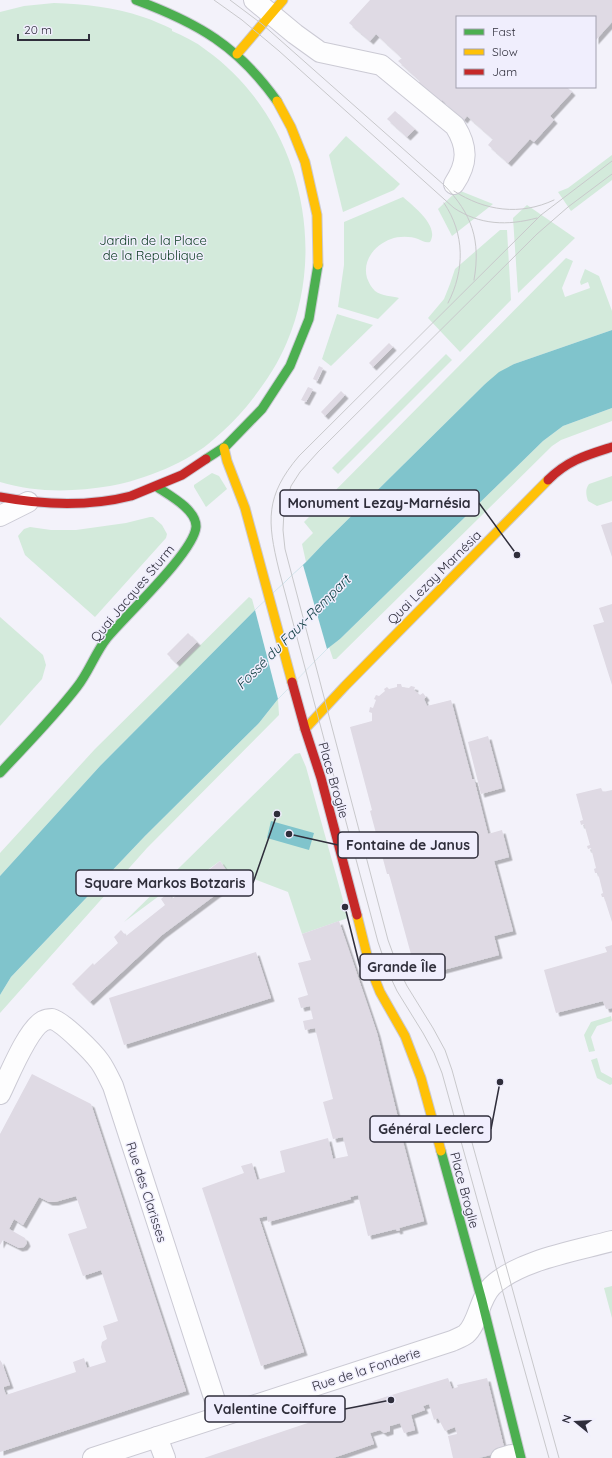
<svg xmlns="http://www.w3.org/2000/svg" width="612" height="1458" viewBox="0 0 612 1458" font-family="Quicksand,sans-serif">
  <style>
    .green { fill: #d3eadb }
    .water { fill: #80c4cc }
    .pier { fill: #f3f2fa }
    .building { fill: #dfdae4; filter: url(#shadow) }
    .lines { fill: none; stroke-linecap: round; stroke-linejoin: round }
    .street-casing { stroke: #cbcad4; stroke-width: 22 }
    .fast-casing { stroke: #cbcad4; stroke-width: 11 }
    .slow-casing { stroke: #cbcad4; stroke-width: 11 }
    .jam-casing { stroke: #cbcad4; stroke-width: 11 }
    .street { stroke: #fdfdfe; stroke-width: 20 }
    .fast { stroke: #4caf50; stroke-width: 9 }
    .slow { stroke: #ffc107; stroke-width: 9 }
    .jam { stroke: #c62828; stroke-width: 9 }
    .tram { stroke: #c8c8cb; stroke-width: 1 }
    .labels { text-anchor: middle; stroke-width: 3; stroke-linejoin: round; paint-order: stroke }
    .park-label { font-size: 13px; fill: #06381b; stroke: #f0eefd }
    .street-label { font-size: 13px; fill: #2f2e3b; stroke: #f0eefd }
    .water-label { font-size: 14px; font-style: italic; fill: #0c3a3e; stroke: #f0eefd }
    .leader { fill: none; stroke: #2f2e3b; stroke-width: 1.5 }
    .callout-dot { fill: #2f2e3b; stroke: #f0eefd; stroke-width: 1.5 }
    .callout { fill: #f0eefd; stroke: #2f2e3b; stroke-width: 1.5 }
    .callout-label { font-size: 14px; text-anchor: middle; font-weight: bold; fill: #2f2e3b }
  </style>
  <defs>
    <filter id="shadow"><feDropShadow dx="3.5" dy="3.5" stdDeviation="0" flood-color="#0004"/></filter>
  </defs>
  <rect width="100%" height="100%" fill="#f3f2fa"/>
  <!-- green -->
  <g class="green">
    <path d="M 54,3 C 85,4 114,7 143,17 C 153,20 163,25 172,29 L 172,31 C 184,36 196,42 206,50 C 296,114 330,241 287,342 C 277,366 263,386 247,406 C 237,418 226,429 214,439 C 189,462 144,480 110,486 C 74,492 36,493 0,482 L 0,12 L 24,6 Z"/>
    <polygon points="346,136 400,184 394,190 343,212 329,155"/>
    <polygon points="612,155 612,180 571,211 558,192 568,188"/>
    <polygon points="458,190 493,204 452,236 438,209"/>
    <path d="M 403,197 C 413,206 440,226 430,242 C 425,243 423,241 418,239 C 411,236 398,236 391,239 C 375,245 362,260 367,278 C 369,283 371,287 375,291 C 382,296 392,296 399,298 L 378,319 L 338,307 L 344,265 L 344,222 Z"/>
    <polygon points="527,205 575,238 518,293 513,218"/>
    <polygon points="500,230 507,230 511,300 460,352 428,318 444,299 450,284 455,269"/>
    <polygon points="566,258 573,261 562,288 565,297 590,288 588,282 581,285 580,282 585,269 599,276 612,311 612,330 514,364 485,384 324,543 306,562 302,544 313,533 304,522"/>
    <polygon points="337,314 373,325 331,366 322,359"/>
    <polygon points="446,354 452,360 338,474 332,468"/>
    <polygon points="612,408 612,421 561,440 552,446 336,659 333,659 329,647 340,639 543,441 563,426"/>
    <polygon points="212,473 219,476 227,489 206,507 194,487 194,485"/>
    <path d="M 612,476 L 612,501 L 597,506 L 588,501 C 586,495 585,489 589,484 Z"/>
    <polygon points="150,517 153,517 162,525 167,534 166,538 95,617 25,555 18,536 24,529 30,527 51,530 76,530 126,523"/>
    <polygon points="249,597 252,599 255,610 100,766 0,876 0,853 95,749"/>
    <polygon points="0,617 43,655 46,665 42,679 0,726"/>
    <polygon points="278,699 279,715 147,848 0,1013 0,995 11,977 145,836 259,723"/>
    <polygon points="300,753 306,767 348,918 302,934 288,892 249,877 234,881 220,861 173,895 167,890 124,922 295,754"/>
    <polygon points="611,1016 612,1021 597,1026 591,1037 595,1051 589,1052 584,1035 591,1022"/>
    <polygon points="597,1058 601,1072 612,1078 612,1084 610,1085 597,1078 591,1060"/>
    <polygon points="612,1286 612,1318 604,1288"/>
  </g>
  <!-- water -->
  <g class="water">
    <polygon points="612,330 612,408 563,426 543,441 340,639 327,649 278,699 259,723 145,836 11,977 0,995 0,876 100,766 255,610 306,562 324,543 485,384 499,372 514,364"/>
    <polygon points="271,821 314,833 309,850 267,838"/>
  </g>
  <!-- pier -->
  <polygon class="pier" points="303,565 327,649 278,699 255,610"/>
  <!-- building -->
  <g class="building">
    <polygon points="370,0 612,0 612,22 595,41 595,17 457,17 457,87 567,87 572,92 550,116 554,120 534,142 530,139 508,163 488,145 493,139 467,116 464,120 442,100 439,104 417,84 420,81 398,61 402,58 376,34 370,41 349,23"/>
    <polygon points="395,111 415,129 407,137 387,119"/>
    <polygon points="389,343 393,347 373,367 369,363"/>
    <polygon points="319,366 323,368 317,381 313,379"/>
    <polygon points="308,387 313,389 306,402 301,400"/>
    <polygon points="341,391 345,395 325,416 321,412"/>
    <polygon points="612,522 612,557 601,525"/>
    <polygon points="612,604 612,685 593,625 604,622 599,608"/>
    <polygon points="188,633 197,642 176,663 167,654"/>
    <polygon points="397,684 401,684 402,687 409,688 411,686 415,687 414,690 420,695 423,693 426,697 424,699 427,706 451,700 472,779 474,779 488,834 502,830 509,857 494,861 513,931 494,936 499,955 436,972 431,953 412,958 389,874 387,874 370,811 372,810 350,727 372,721 372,713 369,712 370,707 373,708 376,700 374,699 376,695 379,696 385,691 384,689 387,687 389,689 397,687"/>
    <polygon points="488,736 502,788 481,794 468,742"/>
    <polygon points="601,788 603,792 612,790 612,922 604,897 602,897 601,894 603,893 598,873 595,873 594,869 596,868 591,848 588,849 587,846 590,845 584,824 581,825 580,821 583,820 576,794"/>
    <polygon points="220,861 234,881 162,935 90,1002 72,984 93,963 94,965 118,943 114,937 121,930 126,936 165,905 161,899 168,893 172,899"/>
    <polygon points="339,921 377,1033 399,1122 398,1123 402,1132 402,1138 424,1221 399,1228 400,1230 397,1231 396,1229 368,1236 358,1195 350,1197 351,1199 268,1222 267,1216 259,1218 304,1352 261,1366 202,1188 244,1173 241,1166 252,1163 257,1180 285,1172 280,1151 328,1138 333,1159 348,1156 343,1137 333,1139 323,1102 333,1099 315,1028 305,1030 303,1021 313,1019 310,1006 301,1008 298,998 308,995 298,963 311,960 302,934"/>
    <polygon points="612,945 612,1008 606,1009 603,1001 556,1013 544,970 607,952 605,947"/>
    <polygon points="256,952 271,998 124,1045 109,998"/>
    <polygon points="32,1074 91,1104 186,1391 0,1452 0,1360 2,1363 10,1385 3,1387 6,1395 76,1372 73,1362 84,1358 87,1368 106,1362 101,1347 102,1342 107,1339 103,1326 118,1321 101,1270 83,1276 68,1234 87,1228 76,1196 55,1202 49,1202 39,1197 23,1225 14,1219 9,1229 25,1238 27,1243 24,1247 19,1248 3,1240 0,1245 0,1134"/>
    <polygon points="448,1378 452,1389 458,1387 457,1385 487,1378 505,1451 479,1458 453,1458 448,1436 457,1434 455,1427 445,1431 438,1418 434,1420 429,1404 423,1406 425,1410 411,1415 415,1430 404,1433 400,1423 390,1426 390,1431 384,1433 380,1430 370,1433 374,1444 333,1458 204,1458 385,1397"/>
  </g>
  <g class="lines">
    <defs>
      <g id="street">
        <path d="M 254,0 L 295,34 L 320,52 L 381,65 L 455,126 C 468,147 468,163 454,184"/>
        <polyline points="0,516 28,502"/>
        <path d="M 0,1094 C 9,1076 27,1030 43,1021 C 45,1020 50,1019 52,1019 C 63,1022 93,1052 100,1062 C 105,1069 109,1078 113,1086 L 220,1416"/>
        <polyline points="157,1437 165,1458"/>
        <path d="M 93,1458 L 452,1341 C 456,1339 462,1337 466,1334 C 478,1324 479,1299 492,1286 C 519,1260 576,1251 612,1241"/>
        <polyline points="501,1458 511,1455"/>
      </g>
      <g id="fast">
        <path d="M 136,0 C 198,23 238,46 277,101"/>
        <polyline points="206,459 226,446 262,409 290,366 309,319 318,265"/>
        <path d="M 0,773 C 26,745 54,717 77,687 C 89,672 95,653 107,638 C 126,615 194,552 196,527 C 197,510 169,495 157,487"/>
        <polyline points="441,1151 482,1301 521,1458"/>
      </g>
      <g id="slow">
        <polyline points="237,54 283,0"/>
        <polyline points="277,101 291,127 305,162 317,215 318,265"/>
        <polyline points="224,448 227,461 245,508 292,682"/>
        <polyline points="305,729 345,686 548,480"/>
        <polyline points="357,915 370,967 380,992 405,1036 421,1078 441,1151"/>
      </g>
      <g id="jam">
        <path d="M 548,480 C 568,460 587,455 612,447"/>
        <path d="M 0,497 C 43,505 88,507 131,496 L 182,475 L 206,459"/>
        <polyline points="292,682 305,729 321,778 357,915"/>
      </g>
    </defs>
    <!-- street casing -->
    <use href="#street" class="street-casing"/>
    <!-- fast casing -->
    <use href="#fast" class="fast-casing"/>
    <!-- slow casing -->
    <use href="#slow" class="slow-casing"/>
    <!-- jam casing -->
    <use href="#jam" class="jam-casing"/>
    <!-- street -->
    <use href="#street" class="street"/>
    <!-- fast -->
    <use href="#fast" class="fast"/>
    <!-- slow -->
    <use href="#slow" class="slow"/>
    <!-- jam -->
    <use href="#jam" class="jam"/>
    <!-- tram -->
    <g class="tram">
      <path d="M 214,0 L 242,20 L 279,51 L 454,208 C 480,225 507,226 537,218"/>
      <path d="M 230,0 L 262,24 L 444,185 C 472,214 481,240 474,280"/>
      <path d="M 454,191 C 485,211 520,216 554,200"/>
      <path d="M 444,203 C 465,234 465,270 448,303"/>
      <path d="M 549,1458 L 442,1073 L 434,1053 L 423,1033 L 397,991 L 389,974 L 378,942 L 279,570 C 267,521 265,496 299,456 L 541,215 L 612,161"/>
      <polyline points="559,1458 452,1070 445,1050 433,1028 407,986 399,970 388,940 285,549 283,530 284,511 291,486 300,472 318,452 537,234 568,207 612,174"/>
    </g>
  </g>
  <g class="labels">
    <!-- park labels -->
    <g class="park-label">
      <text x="153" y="245">Jardin de la Place<tspan x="153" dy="15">de la Republique</tspan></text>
    </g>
    <!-- street labels -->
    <g class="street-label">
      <text transform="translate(434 577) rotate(-45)" y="5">Quai Lezay Marnésia</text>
      <text transform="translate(132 593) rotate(-50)" y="5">Quai Jacques Sturm</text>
      <text transform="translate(334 780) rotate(74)" y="5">Place Broglie</text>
      <text transform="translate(465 1190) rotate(75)" y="5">Place Broglie</text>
      <text transform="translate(147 1192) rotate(72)" y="5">Rue des Clarisses</text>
      <text transform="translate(366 1369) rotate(-18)" y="5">Rue de la Fonderie</text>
    </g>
    <!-- water labels -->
    <g class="water-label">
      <text transform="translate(293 632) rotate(-45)" y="5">Fossé du Faux-Rempart</text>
    </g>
  </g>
  <!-- callouts -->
  <path class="leader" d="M517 555L479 503M289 834L338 845M277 814L253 883M345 907L360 967M500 1082L491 1129M391 1400L345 1409"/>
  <g class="callout-dot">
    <circle cx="517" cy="555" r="4"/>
    <circle cx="289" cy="834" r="4"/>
    <circle cx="277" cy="814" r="4"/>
    <circle cx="345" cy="907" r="4"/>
    <circle cx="500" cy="1082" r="4"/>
    <circle cx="391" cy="1400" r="4"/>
  </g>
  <g class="callout">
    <rect x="280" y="490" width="199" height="26" rx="4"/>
    <rect x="338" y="832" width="140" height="26" rx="4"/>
    <rect x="76" y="870" width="177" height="26" rx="4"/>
    <rect x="360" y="954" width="85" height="26" rx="4"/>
    <rect x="370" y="1116" width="121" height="26" rx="4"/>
    <rect x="205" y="1396" width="140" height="26" rx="4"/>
  </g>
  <g class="callout-label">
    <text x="379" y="508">Monument Lezay-Marnésia</text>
    <text x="408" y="850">Fontaine de Janus</text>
    <text x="165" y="888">Square Markos Botzaris</text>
    <text x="402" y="972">Grande Île</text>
    <text x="431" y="1134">Général Leclerc</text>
    <text x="275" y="1414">Valentine Coiffure</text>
  </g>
  <!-- legend -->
  <rect x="456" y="16" width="140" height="72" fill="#f0eefd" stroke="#a3a1af"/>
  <rect x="464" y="29" width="20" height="6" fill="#4caf50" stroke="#a3a1af"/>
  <text x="492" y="36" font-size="12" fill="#2f2e3b">Fast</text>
  <rect x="464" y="49" width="20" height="6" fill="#ffc107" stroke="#a3a1af"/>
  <text x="492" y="56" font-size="12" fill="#2f2e3b">Slow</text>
  <rect x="464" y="69" width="20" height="6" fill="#c62828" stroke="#a3a1af"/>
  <text x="492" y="76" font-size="12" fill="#2f2e3b">Jam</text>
  <!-- north arrow -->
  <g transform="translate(576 1422) rotate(288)" stroke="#f0eefd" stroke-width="3" paint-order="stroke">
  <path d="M0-3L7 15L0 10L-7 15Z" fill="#2f2e3b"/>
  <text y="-6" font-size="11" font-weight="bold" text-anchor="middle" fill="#2f2e3b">N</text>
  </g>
  <!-- scale -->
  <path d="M18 34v6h71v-6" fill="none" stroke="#2f2e3b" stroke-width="2"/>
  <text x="24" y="34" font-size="12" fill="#2f2e3b" stroke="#f0eefd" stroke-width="3" paint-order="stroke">20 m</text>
</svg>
